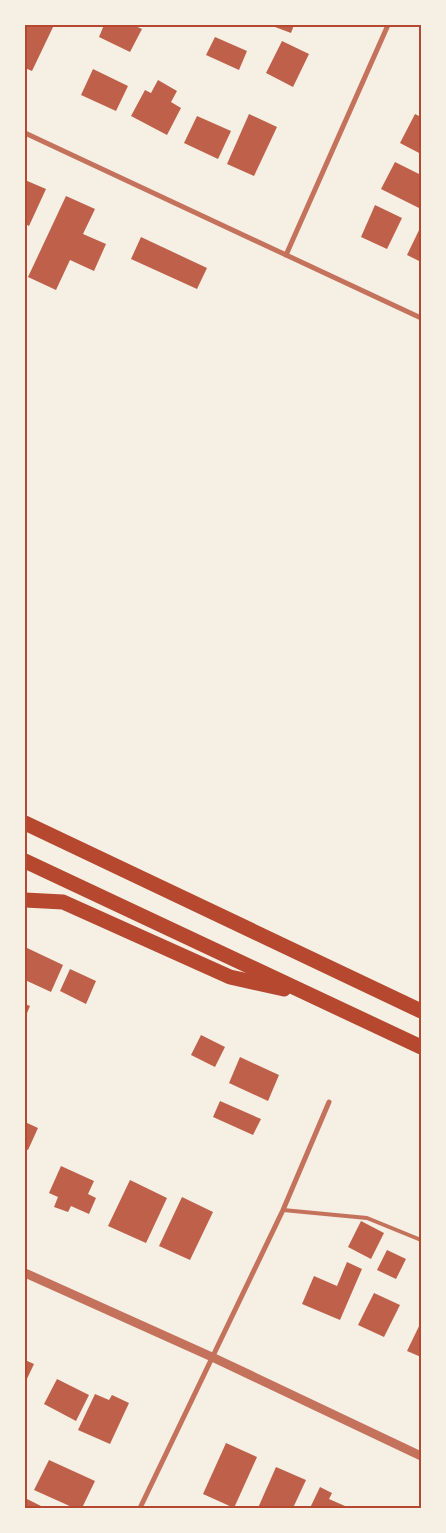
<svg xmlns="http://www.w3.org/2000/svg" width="446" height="1533" viewBox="0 0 446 1533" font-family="Lora,serif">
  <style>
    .building { fill: #bf614a }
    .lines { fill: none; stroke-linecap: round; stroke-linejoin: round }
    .service { stroke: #c5725c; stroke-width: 4 }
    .minor { stroke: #c5725c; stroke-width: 5 }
    .tertiary { stroke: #c5725c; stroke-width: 9 }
    .motorway { stroke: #b5482f; stroke-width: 15 }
    .neatline { fill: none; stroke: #b5482f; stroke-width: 2 }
  </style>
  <rect width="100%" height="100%" fill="#f6efe4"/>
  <!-- building -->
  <g class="building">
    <polygon points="25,25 54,25 32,71 25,68"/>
    <polygon points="104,25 133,25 142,29 130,52 99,37"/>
    <polygon points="276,25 294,25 291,33 275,27"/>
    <polygon points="215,37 247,51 239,70 206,55"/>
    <polygon points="282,41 309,54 293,87 266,73"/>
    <polygon points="93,69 128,86 116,111 81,95"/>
    <polygon points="158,80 177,91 171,102 181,108 167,135 131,116 145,90 151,93"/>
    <polygon points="249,114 277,127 254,176 227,164"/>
    <polygon points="415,114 421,117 421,154 400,143"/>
    <polygon points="197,116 231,131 218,159 184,143"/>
    <polygon points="395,162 421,175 421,209 381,189"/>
    <polygon points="25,180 46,189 29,226 25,224"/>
    <polygon points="66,196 95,209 83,234 106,244 94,271 70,260 56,290 28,277"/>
    <polygon points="375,205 402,218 387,249 361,237"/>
    <polygon points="420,228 421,228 421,262 407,255"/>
    <polygon points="141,237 207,268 197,289 131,259"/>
    <polygon points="25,947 63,965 51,992 25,980"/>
    <polygon points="70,969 96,981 86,1004 60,991"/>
    <polygon points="25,1004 30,1006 25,1018"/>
    <polygon points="201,1035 225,1047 215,1067 191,1055"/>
    <polygon points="240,1057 279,1075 268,1101 229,1083"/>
    <polygon points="220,1101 261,1119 253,1135 213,1117"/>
    <polygon points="25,1122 38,1128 28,1150 25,1149"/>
    <polygon points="61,1166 94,1181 88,1194 96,1198 89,1214 71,1206 68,1212 54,1207 58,1197 49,1193"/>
    <polygon points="130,1180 167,1198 146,1243 108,1226"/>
    <polygon points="182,1197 213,1212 190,1260 159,1246"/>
    <polygon points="361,1221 384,1233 371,1259 348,1247"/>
    <polygon points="387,1250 406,1259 396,1279 377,1270"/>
    <polygon points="347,1262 362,1269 340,1320 302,1304 314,1276 337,1286"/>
    <polygon points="374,1293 400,1305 384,1337 358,1325"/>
    <polygon points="421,1322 421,1357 407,1351"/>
    <polygon points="25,1360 34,1364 25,1383"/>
    <polygon points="57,1379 89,1395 76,1421 44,1404"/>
    <polygon points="95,1394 109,1400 112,1395 129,1403 110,1444 78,1430"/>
    <polygon points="226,1443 257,1457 234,1508 203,1494"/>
    <polygon points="49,1460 95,1481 82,1508 74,1508 34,1490"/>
    <polygon points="276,1467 306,1480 293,1508 258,1508"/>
    <polygon points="320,1487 332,1493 329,1499 345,1506 344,1508 310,1508"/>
    <polygon points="25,1498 43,1507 42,1508 25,1508"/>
  </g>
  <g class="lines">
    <!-- service -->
    <polyline class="service" points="283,1210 367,1218 421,1240"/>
    <!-- minor -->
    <g class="minor">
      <polyline points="25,133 421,318"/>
      <polyline points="286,255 388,25"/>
      <polyline points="140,1508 283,1210 329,1102"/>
    </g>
    <!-- tertiary -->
    <polyline class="tertiary" points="25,1273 212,1357 421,1456"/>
    <!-- motorway -->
    <g class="motorway">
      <polyline points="25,823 421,1011"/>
      <polyline points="25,861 421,1047"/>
      <polyline points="25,900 63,902 230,977 284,989"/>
    </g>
  </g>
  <!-- border -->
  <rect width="446" height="1533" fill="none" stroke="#f6efe4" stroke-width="52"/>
  <rect x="26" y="26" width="394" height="1481" class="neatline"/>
</svg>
